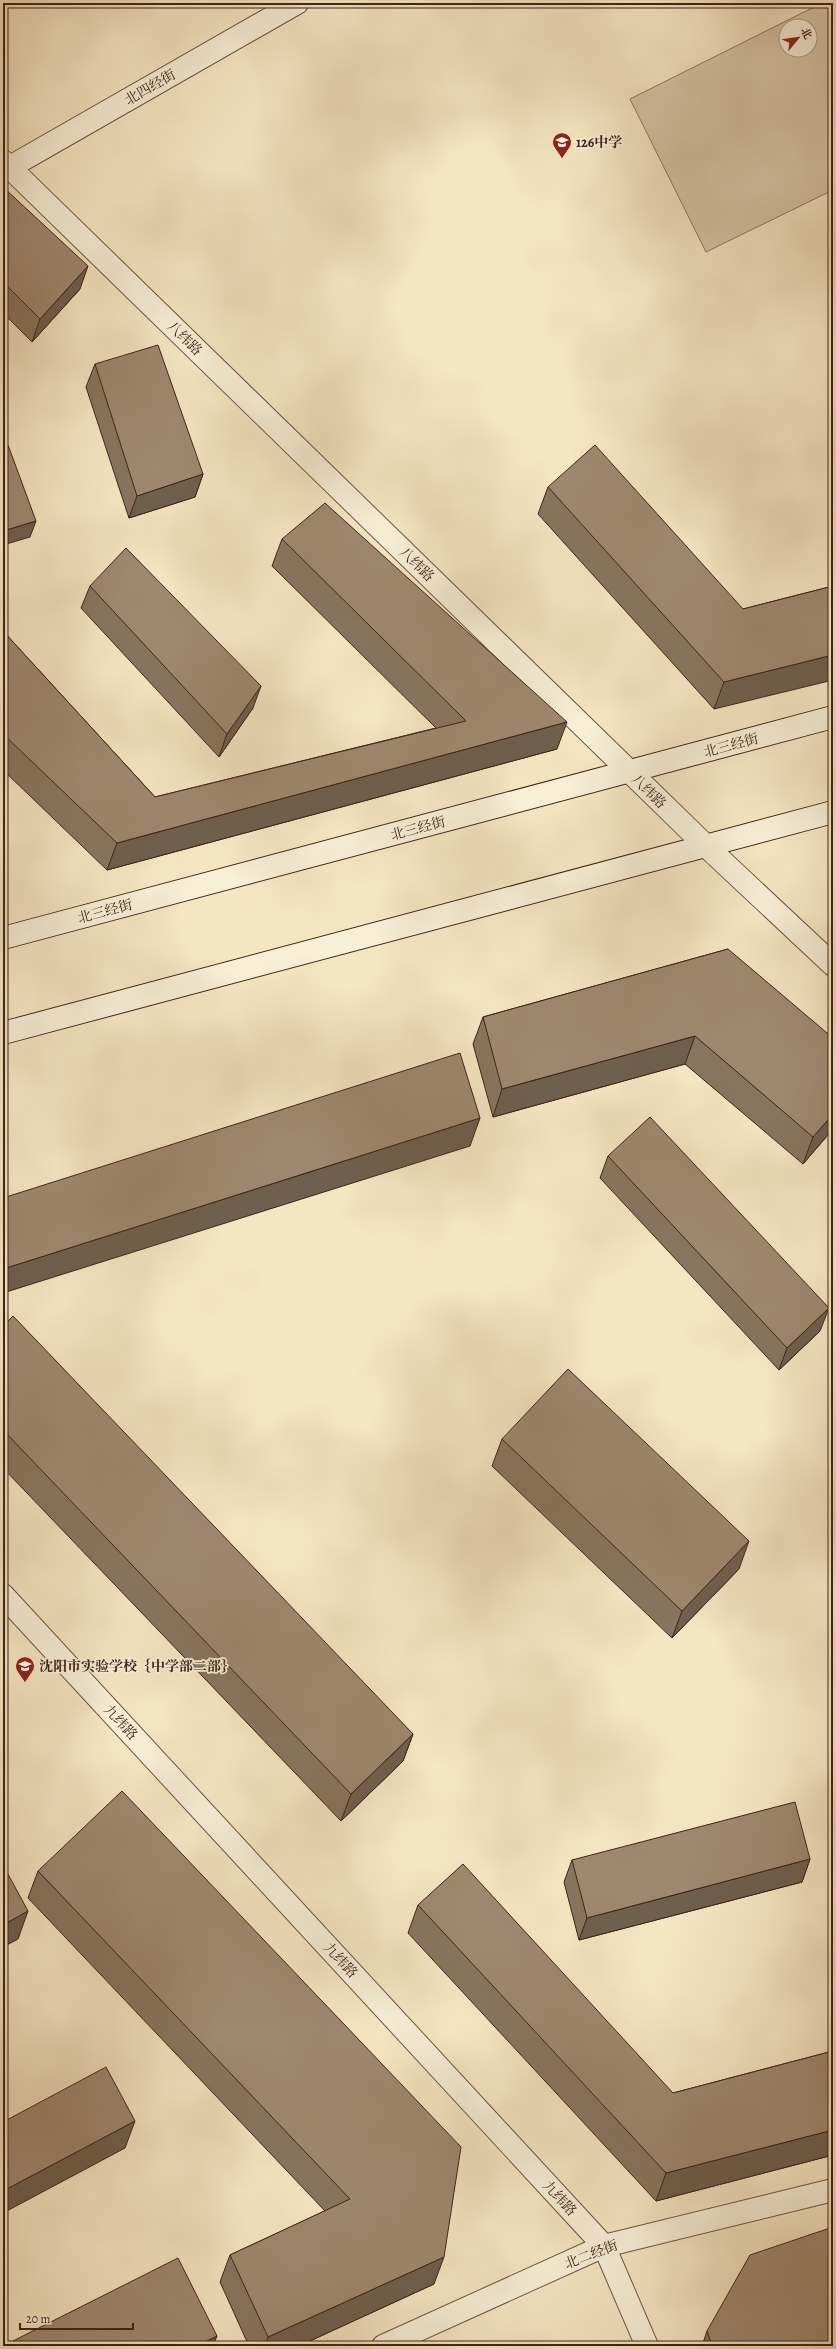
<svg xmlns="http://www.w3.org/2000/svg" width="836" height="2349" viewBox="0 0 836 2349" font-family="Alegreya,'Noto Serif SC',serif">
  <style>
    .garden { fill: #d6c5a5; stroke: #8b745d; fill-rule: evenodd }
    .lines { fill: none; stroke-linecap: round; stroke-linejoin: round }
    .minor-casing { stroke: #6d5340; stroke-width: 24 }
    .secondary-casing { stroke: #402215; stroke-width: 24 }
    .minor { stroke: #f8efd7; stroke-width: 22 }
    .secondary { stroke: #f8efd7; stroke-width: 22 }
    .wall { fill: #88755f; stroke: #402215 }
    .shaded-wall { fill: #6f5f4e; stroke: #402215 }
    .building { fill: #9e886f; stroke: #402215 }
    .labels { text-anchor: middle; stroke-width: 3.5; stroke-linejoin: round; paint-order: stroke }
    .street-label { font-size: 14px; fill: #402215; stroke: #f8efd7 }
    .poi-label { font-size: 14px; font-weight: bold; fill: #402215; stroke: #f8efd7; text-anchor: start }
  </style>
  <rect width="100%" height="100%" fill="#f5e6c2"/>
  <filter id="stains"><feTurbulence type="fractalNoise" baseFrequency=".005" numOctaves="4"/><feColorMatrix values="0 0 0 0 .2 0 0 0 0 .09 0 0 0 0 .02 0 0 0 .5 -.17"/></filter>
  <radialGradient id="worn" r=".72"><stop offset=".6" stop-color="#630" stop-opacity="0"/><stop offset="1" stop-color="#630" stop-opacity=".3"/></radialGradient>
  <!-- garden -->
  <path class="garden" d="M 822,3 L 833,3 L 833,190 L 706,252 L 630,99 ZM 786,26 L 810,26 L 810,50 L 786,50 Z"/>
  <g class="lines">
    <defs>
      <g id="minor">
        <polyline points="3,161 706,846 833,965"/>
        <polyline points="3,171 297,3"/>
        <polyline points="3,1595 604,2246 647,2346"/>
        <polyline points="383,2346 604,2246 833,2190"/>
      </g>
      <g id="secondary">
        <polyline points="3,938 833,717"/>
        <polyline points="3,1033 833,812"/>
      </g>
    </defs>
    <!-- minor casing -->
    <use href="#minor" class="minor-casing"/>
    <!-- secondary casing -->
    <use href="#secondary" class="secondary-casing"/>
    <!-- minor -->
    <use href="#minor" class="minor"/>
    <!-- secondary -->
    <use href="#secondary" class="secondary"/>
  </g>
  <!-- wall -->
  <g class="wall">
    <polygon points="3,187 80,289 32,342 3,313"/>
    <polygon points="95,364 203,474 195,497 129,518 86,387"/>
    <polygon points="548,487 743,609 833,586 714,709 538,514"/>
    <polygon points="282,539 557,749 107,870 3,770 3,631 155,797 436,728 272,566"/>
    <polygon points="90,586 253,708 219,757 81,608"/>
    <polygon points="728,949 833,1129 803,1164 685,1064 493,1117 473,1044 483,1017"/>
    <polygon points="608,1156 820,1331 779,1370 600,1178"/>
    <polygon points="3,1326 413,1734 403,1761 341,1821 3,1468"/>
    <polygon points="502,1439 739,1569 672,1638 492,1466"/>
    <polygon points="810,1859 802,1882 579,1940 564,1882 572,1860"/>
    <polygon points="38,1871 434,2284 299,2346 249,2346 220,2282 230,2255 325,2211 28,1898"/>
    <polygon points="418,1905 673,2093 833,2051 833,2155 656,2201 408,1933"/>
    <polygon points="707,2331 833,2346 702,2346"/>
  </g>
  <!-- shaded-wall -->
  <g class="shaded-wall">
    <polygon points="88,266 80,289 32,342 40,319"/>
    <polygon points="203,474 195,497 129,518 137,496"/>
    <polygon points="36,521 30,537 3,545 3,531"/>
    <polygon points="833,655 833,680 714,709 724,682"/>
    <polygon points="261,686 253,708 219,757 227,734"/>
    <polygon points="567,722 557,749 107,870 117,843"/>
    <polygon points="695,1036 685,1064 493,1117 502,1089"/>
    <polygon points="833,1114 833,1129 803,1164 813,1137"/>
    <polygon points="480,1118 470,1146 3,1293 3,1269"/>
    <polygon points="829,1308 820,1331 779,1370 787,1348"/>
    <polygon points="749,1541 739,1569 672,1638 682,1611"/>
    <polygon points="413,1734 403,1761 341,1821 351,1794"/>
    <polygon points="810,1859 802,1882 579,1940 587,1918"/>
    <polygon points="28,1911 18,1939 3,1947 3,1925"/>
    <polygon points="135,2121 125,2148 3,2213 3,2191"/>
    <polygon points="833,2130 833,2155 656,2201 666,2173"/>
    <polygon points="444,2257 434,2284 299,2346 265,2346 268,2337"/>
    <polygon points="217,2336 213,2346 197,2346"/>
  </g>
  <!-- building -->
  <g class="building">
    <polygon points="3,187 88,266 40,319 3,282"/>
    <polygon points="158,345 203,474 137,496 95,364"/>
    <polygon points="8,445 36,521 3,531 3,447"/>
    <polygon points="595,445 743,609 833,586 833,655 724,682 548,487"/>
    <polygon points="325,503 567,722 117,843 3,734 3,631 155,797 466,721 282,539"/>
    <polygon points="126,548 261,686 227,734 90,586"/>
    <polygon points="728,949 833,1038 833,1114 813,1137 695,1036 502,1089 483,1017"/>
    <polygon points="460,1053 480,1118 3,1269 3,1198"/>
    <polygon points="650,1117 829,1308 787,1348 608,1156"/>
    <polygon points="13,1316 413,1734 351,1794 3,1430 3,1326"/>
    <polygon points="568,1369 749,1541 682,1611 502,1439"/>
    <polygon points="122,1791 461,2147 444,2257 268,2337 230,2255 350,2199 38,1871"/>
    <polygon points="795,1802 810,1859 587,1918 572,1860"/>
    <polygon points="463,1864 673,2093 833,2051 833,2130 666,2173 418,1905"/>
    <polygon points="3,1865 28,1911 3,1925"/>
    <polygon points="106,2067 135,2121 3,2191 3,2122"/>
    <polygon points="833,2227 833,2346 712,2346 707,2331 750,2255"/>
    <polygon points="178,2258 217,2336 197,2346 3,2346"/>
  </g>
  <!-- icons -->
  <defs>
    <symbol id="school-pin" viewBox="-11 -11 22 30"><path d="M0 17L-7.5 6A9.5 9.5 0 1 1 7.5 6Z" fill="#8f2418" stroke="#f8efd7"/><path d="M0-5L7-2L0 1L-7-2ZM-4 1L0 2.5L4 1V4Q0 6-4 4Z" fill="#fff"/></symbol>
  </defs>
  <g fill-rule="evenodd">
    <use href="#school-pin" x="551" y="131" width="22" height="30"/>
    <use href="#school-pin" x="14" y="1655" width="22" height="30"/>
  </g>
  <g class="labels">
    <!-- street labels -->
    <g class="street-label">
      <text transform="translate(150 87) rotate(-30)" y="5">北四经街</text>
      <text transform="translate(185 338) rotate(44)" y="5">八纬路</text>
      <text transform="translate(417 564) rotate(44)" y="5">八纬路</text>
      <text transform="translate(731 745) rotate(-15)" y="5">北三经街</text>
      <text transform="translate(649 791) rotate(44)" y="5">八纬路</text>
      <text transform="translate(418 828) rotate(-15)" y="5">北三经街</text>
      <text transform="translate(105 911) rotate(-15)" y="5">北三经街</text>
      <text transform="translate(121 1722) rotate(47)" y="5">九纬路</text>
      <text transform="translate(341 1960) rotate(47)" y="5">九纬路</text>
      <text transform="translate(560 2198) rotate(47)" y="5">九纬路</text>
      <text transform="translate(591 2254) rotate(-21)" y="5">北二经街</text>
    </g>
    <!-- poi labels -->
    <g class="poi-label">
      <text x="576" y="147">126中学</text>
      <text x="39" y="1671">沈阳市实验学校｛中学部二部｝</text>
    </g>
  </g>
  <!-- margin -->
  <rect width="836" height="2349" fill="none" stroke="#f5e6c2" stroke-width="16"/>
  <rect x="4" y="4" width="828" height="2341" fill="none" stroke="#402215" stroke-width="2"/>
  <rect x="8" y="8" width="820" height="2333" fill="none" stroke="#402215"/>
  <!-- north arrow -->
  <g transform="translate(798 38) rotate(61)"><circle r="19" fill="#f8efd7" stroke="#ae9d89"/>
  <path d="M0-3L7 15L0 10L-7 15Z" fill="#8f2418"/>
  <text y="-6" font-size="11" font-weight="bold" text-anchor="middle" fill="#402215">北</text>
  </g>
  <!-- scale -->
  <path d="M20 2323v6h113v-6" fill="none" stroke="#402215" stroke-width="2"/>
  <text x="26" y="2323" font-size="12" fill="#402215" stroke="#f8efd7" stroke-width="3" paint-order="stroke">20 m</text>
  <rect width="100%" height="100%" filter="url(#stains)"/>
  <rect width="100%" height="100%" fill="url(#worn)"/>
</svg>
